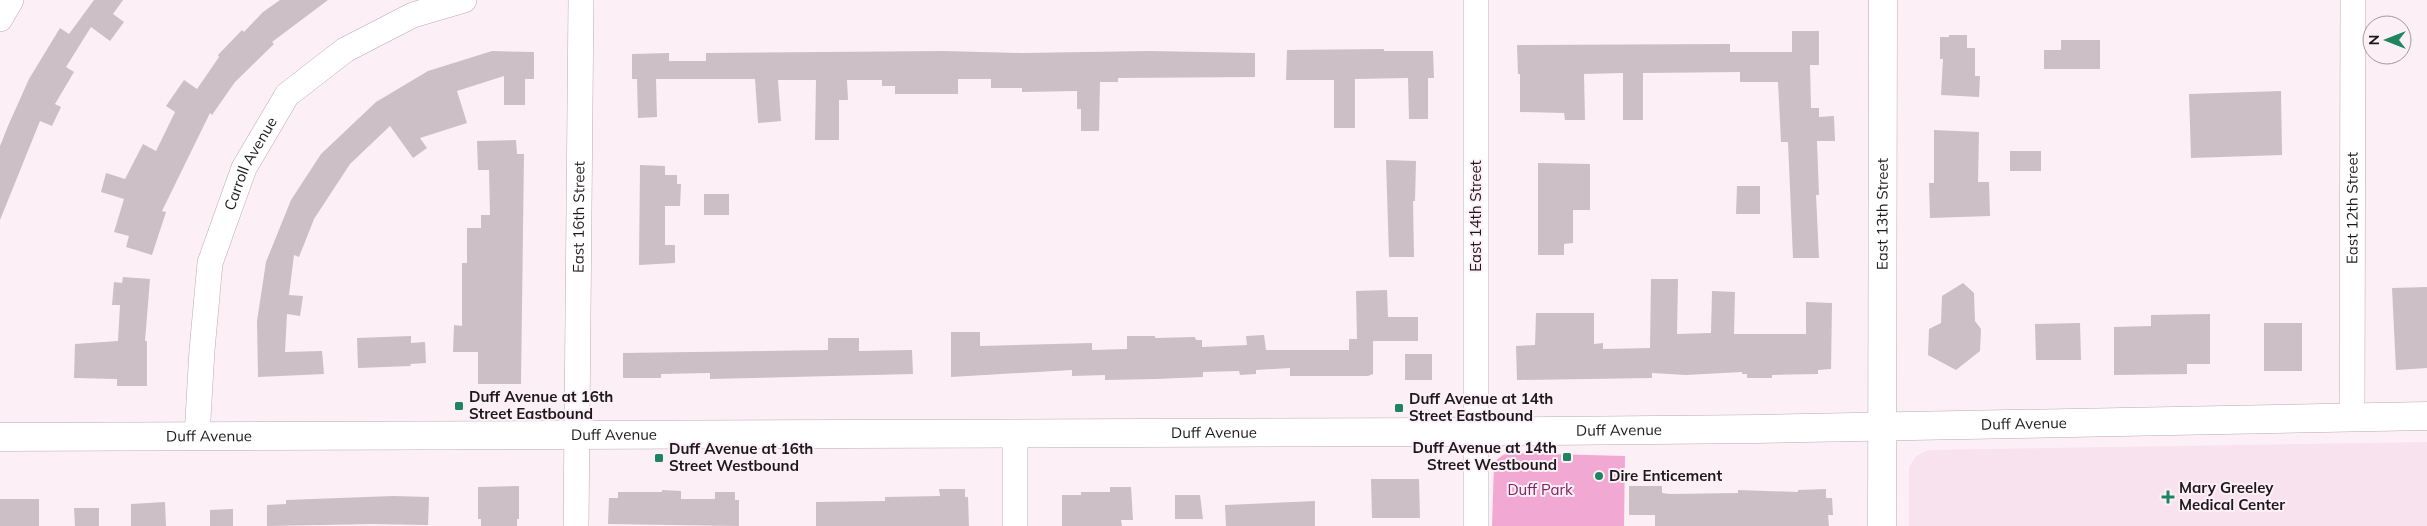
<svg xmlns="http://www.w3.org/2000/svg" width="2427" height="526" viewBox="0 0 2427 526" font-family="Mulish,sans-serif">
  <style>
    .built { fill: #f8e2ee }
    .green { fill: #f1a9d3 }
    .building { fill: #cdbfc6 }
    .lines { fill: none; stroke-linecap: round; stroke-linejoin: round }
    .street-casing { stroke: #b9abb2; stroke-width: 26 }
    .secondary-casing { stroke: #b9abb2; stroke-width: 29 }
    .street { stroke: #fff; stroke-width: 25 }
    .secondary { stroke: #fff; stroke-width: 28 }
    .poi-dot { fill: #1f8560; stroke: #fdeff6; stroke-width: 2 }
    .labels { text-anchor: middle; stroke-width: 4; stroke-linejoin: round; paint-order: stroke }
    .street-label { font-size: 15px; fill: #1d181b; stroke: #fdeff6 }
    .poi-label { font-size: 15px; font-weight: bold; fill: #1d181b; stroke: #fdeff6; text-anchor: start }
    .park-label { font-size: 15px; fill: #802162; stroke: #fdeff6 }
  </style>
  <rect width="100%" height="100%" fill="#fdeff6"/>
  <!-- built -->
  <polygon class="built" points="2427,442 2427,526 1909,526 1909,467 1916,456 1929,450"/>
  <!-- green -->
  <polygon class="green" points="1510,453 1625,456 1624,526 1492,526 1494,462 1503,455"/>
  <!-- building -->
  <g class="building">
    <polygon points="94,0 123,0 113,14 124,22 110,41 91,27 66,67 74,72 55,104 61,107 52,126 40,121 0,220 0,146 8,126 29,79 60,28 69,34"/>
    <polygon points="280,0 328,0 272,42 274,44 235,82 212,115 210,113 162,211 166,212 152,255 126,247 129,236 114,232 124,199 101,192 106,173 125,179 143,144 156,151 175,112 166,106 184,80 197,89 219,57 218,55 242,30 244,32 263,12"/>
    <polygon points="1792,31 1819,31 1819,65 1810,65 1811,108 1819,108 1819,117 1834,116 1835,141 1817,141 1819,195 1816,195 1819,258 1793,258 1788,142 1781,142 1778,82 1740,82 1740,72 1643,73 1643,120 1623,120 1623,73 1584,74 1585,120 1565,120 1564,113 1520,112 1520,74 1518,74 1517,45 1730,44 1730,52 1792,52"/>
    <polygon points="1949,35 1967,35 1967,48 1975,48 1975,76 1980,76 1979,97 1941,95 1943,59 1940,59 1940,37 1949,37"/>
    <polygon points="2061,40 2100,40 2100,69 2044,69 2044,50 2061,50"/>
    <polygon points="1384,49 1384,51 1433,51 1434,78 1428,78 1428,119 1409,119 1408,78 1355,79 1355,128 1334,128 1334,80 1286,80 1287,50"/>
    <polygon points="492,51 534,52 534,79 525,79 525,105 504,105 504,76 457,91 467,123 420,138 427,148 413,158 390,126 350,164 314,219 299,257 294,255 289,295 303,296 300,316 287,314 285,352 322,351 324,374 258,377 257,321 266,262 291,200 321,154 376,102 428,71"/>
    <polygon points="944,51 1022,53 1150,51 1255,53 1255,77 1118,78 1118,82 1100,82 1099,131 1081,131 1081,109 1077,109 1077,91 1022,92 1022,88 991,88 991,79 958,79 958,94 895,94 895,86 882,86 882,80 847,80 848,100 839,100 839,140 815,140 816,80 778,80 781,121 758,123 755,79 656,79 657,117 638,118 637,79 632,79 632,54 669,53 669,61 706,61 706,53"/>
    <polygon points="2281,91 2282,155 2191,158 2189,94"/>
    <polygon points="1934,130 1979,132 1978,182 1989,182 1990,216 1930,218 1929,183 1934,183"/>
    <polygon points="516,140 517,154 524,154 521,384 478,384 478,352 453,352 454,325 462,326 462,263 467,263 467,228 481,228 481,215 490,215 489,170 478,170 477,141"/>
    <rect x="2010" y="151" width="31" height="20"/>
    <polygon points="1386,160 1416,161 1415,201 1413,201 1414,257 1389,257"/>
    <polygon points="1538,163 1590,164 1590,210 1573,210 1573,243 1564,244 1564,255 1538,255"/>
    <polygon points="640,165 665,166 665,175 677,175 677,184 681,184 680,206 665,206 665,245 675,245 675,263 639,265"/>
    <polygon points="1737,186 1760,186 1760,214 1736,214"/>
    <rect x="704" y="194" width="25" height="21"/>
    <polygon points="123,277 150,279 145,341 147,341 147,386 117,386 117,379 74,378 75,344 118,341 120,305 112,305 114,282 122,283"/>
    <polygon points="1651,279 1678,279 1677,334 1711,333 1712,291 1735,292 1734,334 1806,334 1806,302 1832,303 1831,369 1818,370 1818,374 1772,375 1772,378 1747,378 1747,374 1742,374 1742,372 1686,375 1652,373 1652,378 1517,380 1516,346 1535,345 1536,313 1594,313 1594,344 1603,343 1603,349 1650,348"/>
    <polygon points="1963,283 1974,293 1975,321 1981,329 1980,351 1956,370 1928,355 1929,329 1941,323 1942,296"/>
    <polygon points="2427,287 2427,368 2396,370 2392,288"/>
    <polygon points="1387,290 1388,317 1418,317 1418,341 1373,341 1373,374 1368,376 1290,376 1290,368 1256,370 1256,374 1240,375 1239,371 1203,372 1203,377 1156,379 1105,380 1105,375 1072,376 1072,370 951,377 951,332 980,332 980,346 1092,343 1092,350 1127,349 1127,336 1155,336 1155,338 1195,337 1196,340 1202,340 1202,347 1247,345 1246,336 1264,335 1266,350 1349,350 1349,339 1357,339 1356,291"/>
    <polygon points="2210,314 2210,364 2187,364 2187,374 2114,375 2114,327 2151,326 2151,315"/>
    <polygon points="2080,323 2081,360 2036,360 2035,324"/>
    <rect x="2264" y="323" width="38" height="48"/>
    <polygon points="411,336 411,343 425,342 426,363 410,364 411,366 358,368 357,338"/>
    <polygon points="828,338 859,338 859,351 912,350 913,374 710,379 710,373 661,374 661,378 623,378 623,353 828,350"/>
    <rect x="1405" y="354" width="27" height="26"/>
    <polygon points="1371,479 1419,479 1420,518 1372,518"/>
    <polygon points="519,486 519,519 517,519 517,526 481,526 481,519 478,519 478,487"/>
    <polygon points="1629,486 1662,486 1662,493 1670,494 1738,493 1738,490 1798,492 1798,490 1826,489 1826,498 1832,498 1833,515 1828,515 1829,526 1655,526 1655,515 1629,515"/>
    <polygon points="1110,487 1131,487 1133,520 1121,520 1122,526 1062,526 1062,495 1081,495 1081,492 1110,492"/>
    <polygon points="939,489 965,489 965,497 968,497 969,526 816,526 816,502 885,501 885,497 940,496"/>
    <polygon points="662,490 681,491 681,499 715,499 715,492 735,492 735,500 739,500 739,526 608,524 609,498 618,498 618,492 662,492"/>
    <polygon points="1175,495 1200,495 1203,519 1175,519"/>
    <polygon points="393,496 429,497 428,525 372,524 267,526 267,505 286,504 286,500"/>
    <rect x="0" y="499" width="39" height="27"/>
    <polygon points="1315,501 1315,526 1226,526 1225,505"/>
    <polygon points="165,502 166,526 131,526 131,504"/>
    <polygon points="74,508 99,508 99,526 75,526"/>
    <polygon points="233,509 233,526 210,526 210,510"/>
  </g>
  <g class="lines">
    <defs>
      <g id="street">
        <polyline points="1476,0 1476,526"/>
        <polyline points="0,19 11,0"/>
        <path id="s1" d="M 2352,417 L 2353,0"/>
        <polyline points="1015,433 1015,526"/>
        <path id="s2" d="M 197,436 L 202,350 L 210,263 L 244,168 L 287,95 L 345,50 L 413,15 L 464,0"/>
        <path id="s3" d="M 576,526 L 581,0"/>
      </g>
      <g id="secondary">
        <path id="s4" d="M 0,437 L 1451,432 L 1757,429 L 2427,416"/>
        <path id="s5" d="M 1882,526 L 1883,0"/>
      </g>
    </defs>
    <!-- street casing -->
    <use href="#street" class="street-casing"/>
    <!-- secondary casing -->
    <use href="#secondary" class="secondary-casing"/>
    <!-- street -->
    <use href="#street" class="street"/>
    <!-- secondary -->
    <use href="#secondary" class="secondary"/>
  </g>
  <!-- markers -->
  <g class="poi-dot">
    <rect x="454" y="401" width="10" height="10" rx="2.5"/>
    <rect x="1394" y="403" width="10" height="10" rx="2.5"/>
    <rect x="1562" y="452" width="10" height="10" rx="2.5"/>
    <rect x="654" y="453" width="10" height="10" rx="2.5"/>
    <circle cx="1599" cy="476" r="5"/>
    <path d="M2165.5 489.5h5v5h5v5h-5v5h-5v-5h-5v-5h5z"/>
  </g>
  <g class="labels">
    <!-- street labels -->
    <g class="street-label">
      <text dy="5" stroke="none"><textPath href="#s2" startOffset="281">Carroll Avenue</textPath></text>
      <text dy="5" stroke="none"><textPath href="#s1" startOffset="209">East 12th Street</textPath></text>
      <text dy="5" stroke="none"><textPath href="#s5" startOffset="312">East 13th Street</textPath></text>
      <text transform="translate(1476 216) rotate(-90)" y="5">East 14th Street</text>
      <text dy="5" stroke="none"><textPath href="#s3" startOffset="309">East 16th Street</textPath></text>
      <text dy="5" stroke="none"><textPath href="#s4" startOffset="2024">Duff Avenue</textPath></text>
      <text dy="5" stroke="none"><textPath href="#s4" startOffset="1619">Duff Avenue</textPath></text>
      <text dy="5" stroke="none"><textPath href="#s4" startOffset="1214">Duff Avenue</textPath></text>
      <text dy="5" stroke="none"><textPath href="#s4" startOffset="614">Duff Avenue</textPath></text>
      <text dy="5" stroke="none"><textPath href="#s4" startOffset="209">Duff Avenue</textPath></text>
    </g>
    <!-- poi labels -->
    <g class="poi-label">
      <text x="469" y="402">Duff Avenue at 16th<tspan x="469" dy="17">Street Eastbound</tspan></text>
      <text x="1409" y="404">Duff Avenue at 14th<tspan x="1409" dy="17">Street Eastbound</tspan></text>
      <text x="1557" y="453" text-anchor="end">Duff Avenue at 14th<tspan x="1557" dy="17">Street Westbound</tspan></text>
      <text x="669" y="454">Duff Avenue at 16th<tspan x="669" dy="17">Street Westbound</tspan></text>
      <text x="1609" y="481">Dire Enticement</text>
      <text x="2179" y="493">Mary Greeley<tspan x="2179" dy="17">Medical Center</tspan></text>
    </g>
    <!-- park labels -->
    <g class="park-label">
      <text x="1540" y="495">Duff Park</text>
    </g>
  </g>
  <!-- north arrow -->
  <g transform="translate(2387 40) rotate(270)"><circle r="24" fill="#fdeff6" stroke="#a3999e"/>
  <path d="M0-4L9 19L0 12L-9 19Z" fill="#1f8560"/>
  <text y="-8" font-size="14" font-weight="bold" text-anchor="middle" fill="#1d181b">N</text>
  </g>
</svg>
